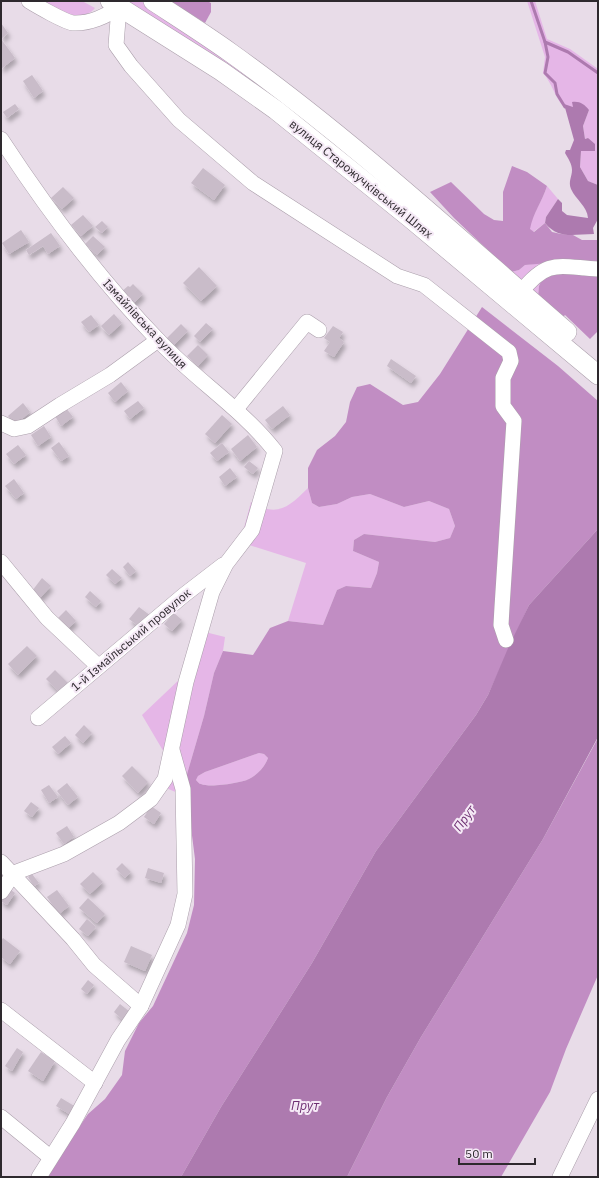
<svg xmlns="http://www.w3.org/2000/svg" width="599" height="1178" viewBox="0 0 599 1178" font-family="'IBM Plex Sans',sans-serif">
  <style>
    .green { fill: #e5b6e7 }
    .forest { fill: #c18dc3; fill-rule: evenodd }
    .water { fill: #ad7aaf }
    .lines { fill: none; stroke-linecap: round; stroke-linejoin: round }
    .stream { stroke: #ad7aaf; stroke-width: 3 }
    .building { fill: #c9bcc9; filter: url(#shadow) }
    .minor-casing { stroke: #ab9fab; stroke-width: 16 }
    .major-casing { stroke: #ab9fab; stroke-width: 20 }
    .minor { stroke: #fff; stroke-width: 15 }
    .major { stroke: #fff; stroke-width: 19 }
    .labels { text-anchor: middle; stroke-width: 4; stroke-linejoin: round; paint-order: stroke }
    .street-label { font-size: 12px; fill: #2e292e; stroke: #f5e9f6 }
    .water-label { font-size: 13px; font-style: italic; fill: #6d2e71; stroke: #f5e9f6 }
  </style>
  <defs>
    <filter id="shadow"><feDropShadow dx="2.5" dy="4.5" stdDeviation="2" flood-color="#0004"/></filter>
  </defs>
  <rect width="100%" height="100%" fill="#e8dce8"/>
  <!-- green -->
  <g class="green">
    <path d="M 41,1 L 82,1 L 95,8 C 81,25 55,9 41,1 Z"/>
    <polygon points="119,1 142,1 226,57 279,94 277,100"/>
    <path d="M 527,1 L 535,1 L 547,39 L 570,49 L 598,69 L 598,185 L 588,181 L 580,167 L 581,151 L 595,151 L 588,138 L 585,139 L 583,126 L 589,110 L 562,105 C 553,93 553,85 543,73 L 545,57 Z"/>
    <path d="M 547,186 L 558,199 L 546,217 L 545,223 L 533,232 L 529,229 C 533,213 542,202 547,186 Z"/>
    <polygon points="549,262 539,286 538,297 511,272 519,270 525,265"/>
    <path d="M 308,488 L 312,503 L 319,507 L 337,504 L 352,497 L 370,494 L 404,507 L 429,501 L 449,509 L 455,526 L 450,538 L 435,542 L 364,534 L 354,540 L 353,551 L 379,562 L 377,573 L 371,588 L 346,586 L 337,590 L 323,625 L 288,621 L 306,563 L 246,544 L 218,586 L 205,632 L 225,637 L 223,651 L 214,673 L 204,716 L 185,781 L 187,797 L 157,784 L 165,754 L 142,715 L 182,677 L 212,571 L 242,535 L 251,502 C 277,518 289,507 308,488 Z"/>
    <path d="M 259,753 L 264,754 L 268,758 C 265,767 257,775 249,779 C 241,783 210,788 201,784 C 199,784 198,782 196,780 L 198,776 L 205,772 Z"/>
  </g>
  <!-- forest -->
  <g class="forest">
    <polygon points="170,1 207,1 211,3 211,12 205,23"/>
    <path d="M 512,166 L 527,172 L 547,186 C 542,202 533,213 530,229 L 534,232 L 545,223 L 552,232 L 561,234 L 573,235 L 582,240 L 598,240 L 598,262 L 562,269 L 583,276 L 598,274 L 598,331 L 590,339 L 565,315 L 562,318 L 538,297 L 539,286 L 549,263 L 525,265 L 519,270 L 511,272 L 454,218 L 430,192 L 451,182 L 484,214 L 494,220 L 503,221 L 503,192 Z"/>
    <path d="M 482,307 L 558,366 L 598,401 L 598,529 L 529,605 L 488,695 L 476,715 L 376,851 L 312,963 L 221,1107 L 181,1177 L 45,1177 L 88,1114 L 105,1099 L 122,1075 L 125,1051 L 139,1023 L 153,1006 L 187,933 L 194,905 L 195,859 L 185,781 L 204,716 L 214,673 L 223,651 L 253,655 L 270,628 L 288,621 L 323,625 L 337,590 L 346,586 L 371,588 L 377,573 L 379,562 L 353,551 L 354,540 L 364,534 L 435,542 L 450,538 L 455,526 L 449,509 L 429,501 L 404,507 L 370,494 L 352,497 L 337,504 L 319,507 L 312,503 L 308,488 L 308,468 L 317,450 L 335,436 L 346,422 L 350,402 L 357,387 L 370,384 L 403,405 L 418,402 L 440,374 ZM 259,753 L 264,754 L 268,758 C 265,767 257,775 249,779 C 241,783 210,788 201,784 C 199,784 198,782 196,780 L 198,776 L 205,772 Z"/>
    <polygon points="598,738 598,975 566,1049 550,1092 501,1177 347,1177 387,1097 421,1037 543,839"/>
  </g>
  <!-- water -->
  <g class="water">
    <path d="M 572,102 C 580,101 584,104 589,110 L 583,126 L 585,139 L 588,138 L 595,144 L 595,151 L 581,151 L 580,167 L 588,181 L 598,185 L 598,219 L 593,228 L 594,234 C 574,234 559,240 545,223 L 546,217 L 558,199 L 562,203 L 562,211 L 567,215 L 588,218 C 587,206 576,200 571,189 C 568,181 572,177 572,170 C 572,164 568,158 565,153 L 566,150 L 570,150 L 574,140 L 564,104 L 573,107 Z"/>
    <polygon points="598,529 598,737 543,839 421,1037 387,1097 347,1177 181,1177 221,1107 312,963 376,851 476,715 488,695 509,646 529,605"/>
  </g>
  <g class="lines">
    <!-- stream -->
    <g class="stream">
      <polyline points="531,1 545,42 568,52 598,73"/>
      <polyline points="545,42 548,57 545,73 555,83 557,94 565,107"/>
    </g>
  </g>
  <!-- building -->
  <g class="building">
    <polygon points="1,23 8,33 1,39"/>
    <polygon points="1,39 15,58 1,69"/>
    <polygon points="32,75 43,91 34,98 23,81"/>
    <polygon points="15,104 19,109 7,118 3,112"/>
    <polygon points="203,168 225,185 214,200 191,183"/>
    <polygon points="63,187 74,198 62,209 51,198"/>
    <polygon points="83,215 93,226 81,236 71,225"/>
    <polygon points="102,221 108,227 102,233 95,227"/>
    <polygon points="21,230 29,242 9,254 2,243"/>
    <polygon points="51,233 60,246 48,254 43,246 29,255 26,250"/>
    <polygon points="93,236 105,247 97,255 85,244"/>
    <polygon points="199,267 217,286 201,301 183,283"/>
    <polygon points="133,284 143,294 133,304 121,292 128,286 130,287"/>
    <polygon points="114,314 122,323 109,335 101,326"/>
    <polygon points="91,315 99,325 89,332 81,322"/>
    <polygon points="206,323 213,329 200,342 194,336"/>
    <polygon points="181,324 188,331 172,347 165,340"/>
    <polygon points="333,326 343,332 339,338 344,342 334,357 324,351 330,342 324,338"/>
    <polygon points="198,345 208,355 198,366 187,356"/>
    <polygon points="391,359 416,376 411,383 387,366"/>
    <polygon points="121,382 128,391 115,402 108,393"/>
    <polygon points="138,401 144,408 130,419 124,411"/>
    <polygon points="23,403 30,412 15,425 8,416"/>
    <polygon points="283,406 290,415 272,429 265,420"/>
    <polygon points="66,408 73,417 61,426 55,416"/>
    <polygon points="222,415 232,424 215,443 205,434"/>
    <polygon points="44,426 51,437 38,446 31,435"/>
    <polygon points="248,435 257,447 240,461 231,449"/>
    <polygon points="59,442 69,456 61,461 51,448"/>
    <polygon points="222,443 229,452 217,461 210,453"/>
    <polygon points="18,445 26,455 14,464 6,454"/>
    <polygon points="249,461 258,468 253,474 244,467"/>
    <polygon points="230,468 237,477 225,486 219,477"/>
    <polygon points="14,479 24,493 16,499 5,486"/>
    <polygon points="128,562 136,571 130,576 123,567"/>
    <polygon points="112,569 122,578 115,584 106,575"/>
    <polygon points="42,578 51,586 40,598 32,591"/>
    <polygon points="90,591 101,601 96,607 85,597"/>
    <polygon points="139,607 151,616 141,628 129,619"/>
    <polygon points="66,610 76,621 64,632 55,621"/>
    <polygon points="174,613 182,620 172,631 164,624"/>
    <polygon points="27,646 37,656 18,675 8,664"/>
    <polygon points="55,670 70,685 61,694 46,679"/>
    <polygon points="84,725 92,733 83,743 75,735"/>
    <polygon points="65,736 71,743 58,754 52,747"/>
    <polygon points="132,766 148,782 138,793 122,776"/>
    <polygon points="67,783 78,797 68,805 57,791"/>
    <polygon points="49,785 58,797 49,803 41,790"/>
    <polygon points="31,802 39,808 32,817 24,811"/>
    <polygon points="151,806 161,813 154,824 144,817"/>
    <polygon points="67,826 74,837 64,844 56,833"/>
    <polygon points="122,863 131,872 125,878 116,869"/>
    <polygon points="148,868 164,873 161,883 145,878"/>
    <polygon points="93,872 103,882 90,894 80,884"/>
    <polygon points="32,874 39,883 34,886 28,877"/>
    <polygon points="7,887 15,893 7,905 1,901 1,897"/>
    <polygon points="57,890 69,906 59,914 47,897"/>
    <polygon points="88,898 105,914 97,923 79,908"/>
    <polygon points="87,919 96,927 88,936 79,929"/>
    <polygon points="3,938 20,951 10,964 1,957 1,941"/>
    <polygon points="131,946 152,955 145,971 124,962"/>
    <polygon points="88,980 94,985 87,994 81,989"/>
    <polygon points="120,1004 130,1012 123,1020 114,1012"/>
    <polygon points="17,1048 23,1052 12,1071 5,1066"/>
    <polygon points="41,1052 55,1061 43,1081 28,1071"/>
    <polygon points="61,1098 76,1107 71,1115 56,1106"/>
  </g>
  <g class="lines">
    <defs>
      <g id="minor">
        <path d="M 29,1 C 37,6 65,22 73,23 C 89,24 107,16 119,7"/>
        <polyline points="119,7 116,45 131,66 179,120 253,183 397,276 424,285 509,352 511,361 503,378 503,406 514,421 502,607 501,625 506,640"/>
        <path d="M 1,139 C 48,211 99,279 159,341 C 196,380 242,409 275,451 L 252,530 L 226,564 L 212,592 L 186,682 L 165,779 L 151,799 L 119,823 L 64,854 L 14,873 L 1,892"/>
        <path d="M 521,292 C 548,258 559,267 598,269"/>
        <polyline points="236,409 307,322 319,330"/>
        <polyline points="1,423 14,429 28,426 60,405 110,375 158,340"/>
        <polyline points="1,562 47,618 98,666"/>
        <polyline points="38,718 184,595 223,565"/>
        <polyline points="1,862 73,939 94,965 141,1006"/>
        <polyline points="1,1010 95,1083"/>
        <polyline points="1,1117 50,1157"/>
        <polyline points="39,1177 73,1123 118,1040 141,1006 178,925 185,894 183,789 172,750"/>
        <polyline points="560,1177 598,1099"/>
      </g>
      <g id="major">
        <polyline points="110,1 221,71 276,110 410,218 598,375"/>
        <path d="M 153,1 C 179,18 206,35 231,53 C 350,138 457,237 567,332"/>
      </g>
    </defs>
    <!-- minor casing -->
    <use href="#minor" class="minor-casing"/>
    <!-- major casing -->
    <use href="#major" class="major-casing"/>
    <!-- minor -->
    <use href="#minor" class="minor"/>
    <!-- major -->
    <use href="#major" class="major"/>
  </g>
  <g class="labels">
    <!-- street labels -->
    <g class="street-label">
      <text transform="translate(361 179) rotate(39)" y="4">вулиця Старожучківський Шлях</text>
      <text transform="translate(145 324) rotate(47)" y="4">Ізмайлівська вулиця</text>
      <text transform="translate(131 640) rotate(-40)" y="4">1-й Ізмаїльський провулок</text>
    </g>
    <!-- water labels -->
    <g class="water-label">
      <text transform="translate(464 818) rotate(-55)" y="5">Прут</text>
      <text x="305" y="1110">Прут</text>
    </g>
  </g>
  <!-- border -->
  <rect width="599" height="1178" fill="none" stroke="#2e292e" stroke-width="4"/>
  <!-- scale -->
  <path d="M459 1158v6h76v-6" fill="none" stroke="#2e292e" stroke-width="2"/>
  <text x="465" y="1158" font-size="12" fill="#2e292e" stroke="#f5e9f6" stroke-width="3" paint-order="stroke">50 m</text>
</svg>
